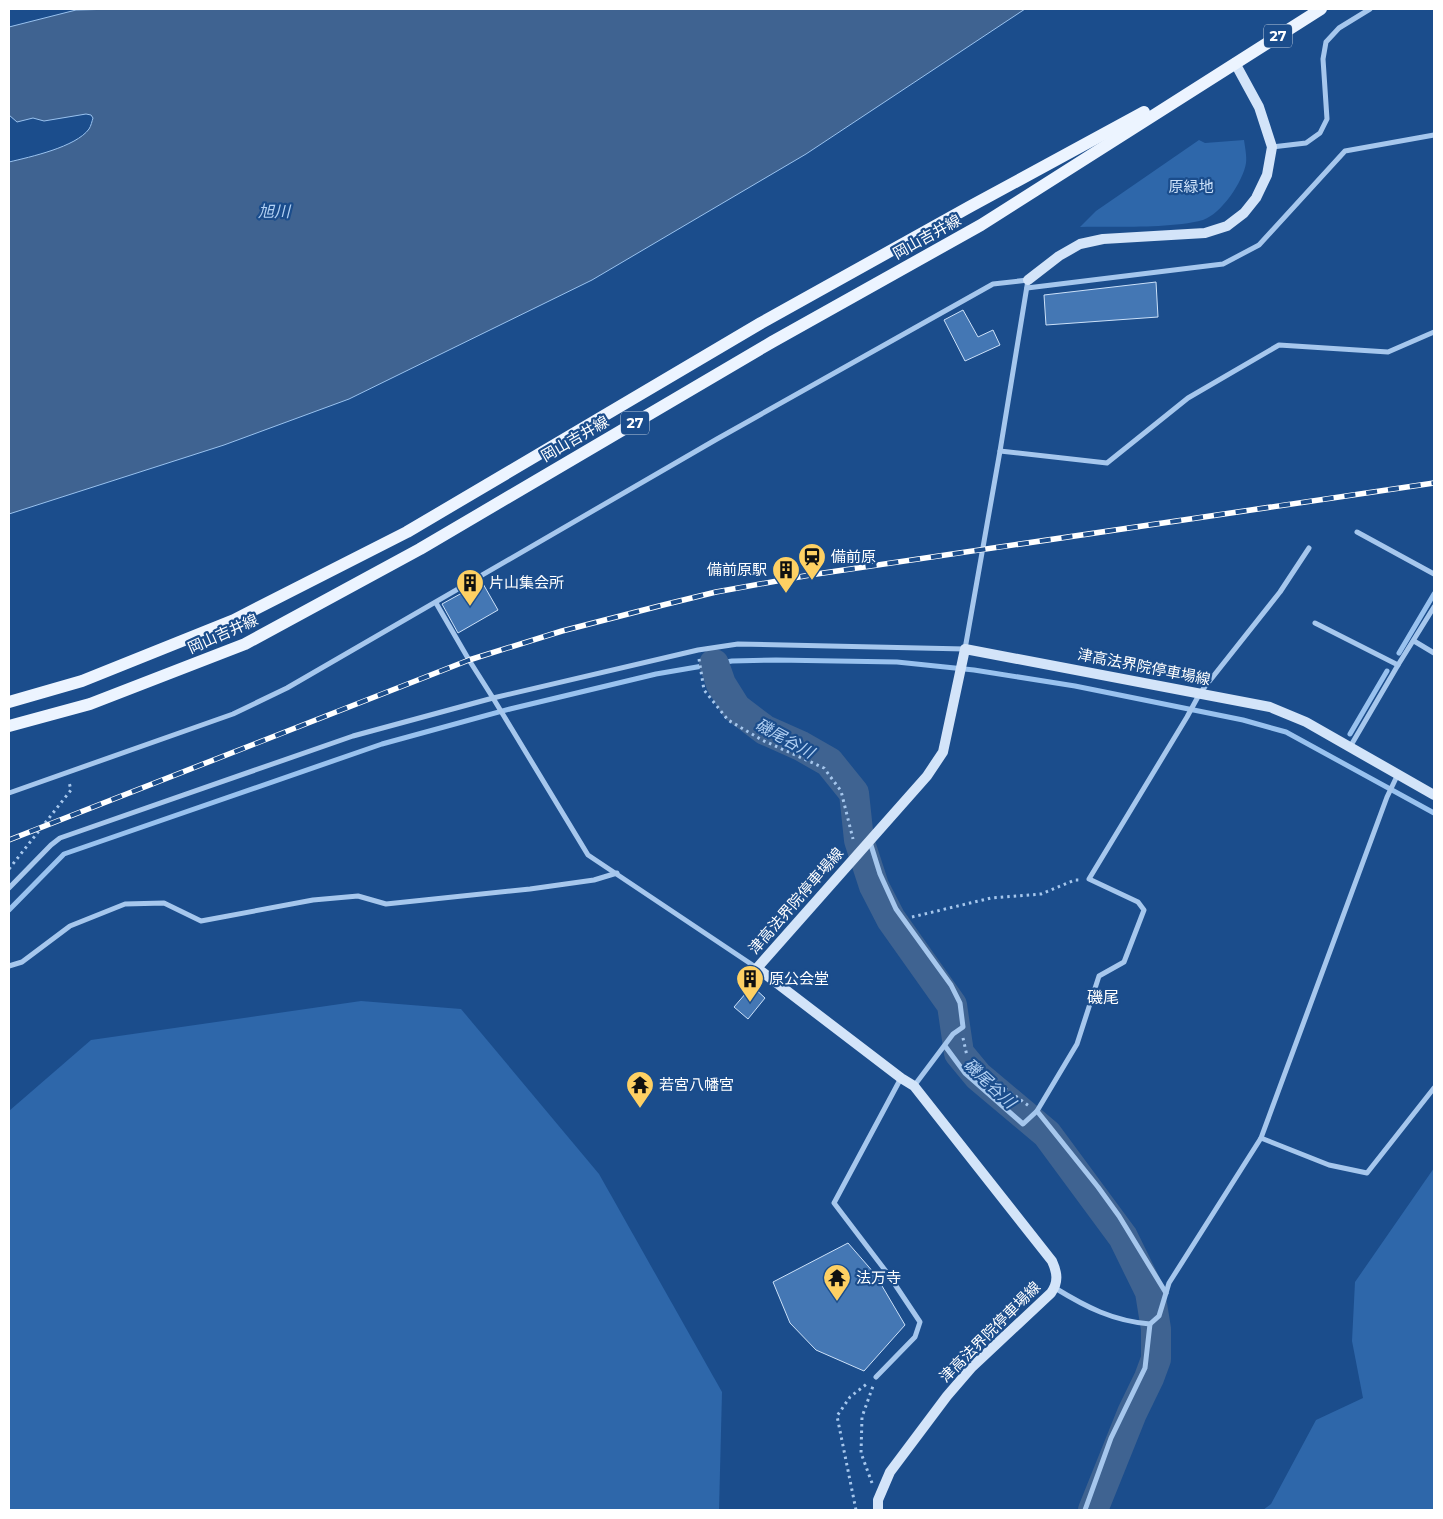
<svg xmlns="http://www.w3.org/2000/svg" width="1443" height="1519" viewBox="0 0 1443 1519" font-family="Montserrat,'Noto Sans JP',sans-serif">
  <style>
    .green { fill: #2e67aa }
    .water { fill: #3f6391; stroke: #99c2ef }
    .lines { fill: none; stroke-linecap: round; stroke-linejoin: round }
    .stream { stroke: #99c2ef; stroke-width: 5 }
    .river { stroke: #3f6391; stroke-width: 30 }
    .building { fill: #4477b4; stroke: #cce1f9 }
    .path { stroke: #a6c7ed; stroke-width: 3; stroke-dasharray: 2.5 4; stroke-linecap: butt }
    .street { stroke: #a6c7ed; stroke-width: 5 }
    .secondary { stroke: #d3e4f9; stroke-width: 10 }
    .primary { stroke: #ecf4ff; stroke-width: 12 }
    .rail-casing { stroke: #fff; stroke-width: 5.5 }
    .rail { stroke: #1b4d8c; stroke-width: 4; stroke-dasharray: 11; stroke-linecap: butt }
    .labels { text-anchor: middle; stroke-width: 4.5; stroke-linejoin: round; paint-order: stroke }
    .shield { fill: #1b4d8c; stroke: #bbcadc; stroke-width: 1 }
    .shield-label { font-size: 14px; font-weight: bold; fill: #fff }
    .park-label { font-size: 15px; fill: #cce1f9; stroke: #1b4d8c }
    .street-label { font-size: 15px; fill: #fff; stroke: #1b4d8c }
    .poi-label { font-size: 15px; fill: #fff; stroke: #1b4d8c; text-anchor: start }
    .water-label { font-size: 16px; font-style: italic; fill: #b2d1f4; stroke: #1b4d8c }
    .neighbourhood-label { font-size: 16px; fill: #fff; stroke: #1b4d8c }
  </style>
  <rect width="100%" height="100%" fill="#1b4d8c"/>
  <!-- green -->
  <g class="green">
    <path d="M 1199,140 L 1205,143 L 1244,140 C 1245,147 1247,157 1246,163 C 1243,182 1221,214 1203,220 C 1169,229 1116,226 1080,227 L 1096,211 Z"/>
    <polygon points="361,1001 461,1009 599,1174 722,1392 719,1510 9,1510 9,1111 91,1040"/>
    <polygon points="1434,1168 1434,1510 1263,1510 1271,1504 1316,1420 1363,1398 1352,1341 1355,1282"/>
  </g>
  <!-- water -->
  <path class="water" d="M 117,9 L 1025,9 L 806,154 L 592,280 L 349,399 L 224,445 L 9,514 L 9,162 C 30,157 76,147 89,129 C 91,126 92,121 93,118 L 91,115 L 86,114 L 44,121 L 33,118 L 17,122 L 9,115 L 9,27 L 76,10 Z"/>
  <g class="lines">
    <!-- stream -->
    <g class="stream">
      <polyline points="1399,653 1434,594"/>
      <polyline points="1350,734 1387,671"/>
      <polyline points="9,910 64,854 382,744 510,709 656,674 732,661 776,660 897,662 974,670 1075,686 1243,720 1286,732 1434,813"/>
    </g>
    <!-- river -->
    <polyline class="river" points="714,664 721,684 736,708 765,730 801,746 829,762 854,793 859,840 874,886 891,919 952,1005 959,1053 978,1076 1047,1134 1123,1237 1150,1292 1156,1329 1156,1359 1149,1378 1132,1413 1093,1510"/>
  </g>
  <!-- building -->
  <g class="building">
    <polygon points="1156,282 1158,317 1046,325 1044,295"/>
    <polygon points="963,310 978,337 993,330 1000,345 965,361 944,320"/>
    <polygon points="482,582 498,610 458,633 442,604"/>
    <polygon points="752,986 765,998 748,1019 734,1007"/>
    <polygon points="848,1243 875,1274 905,1325 864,1371 816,1350 790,1323 773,1282"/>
  </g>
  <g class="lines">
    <!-- path -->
    <g class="path">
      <polyline points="699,659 704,690 728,720 762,740 824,768 841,791 853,839"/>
      <polyline points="9,869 71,790 69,782"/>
      <polyline points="912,917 991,898 1041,894 1075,880 1081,880"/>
      <polyline points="963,1038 967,1056"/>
      <polyline points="984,1073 1029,1106"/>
      <polyline points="872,1483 861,1453 862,1417 873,1386"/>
      <polyline points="856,1510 837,1416 850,1397 868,1383"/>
    </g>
    <!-- street -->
    <g class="street">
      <polyline points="1272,147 1306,143 1320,133 1327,119 1323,59 1326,42 1339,28 1370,9"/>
      <polyline points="1027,288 1223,264 1259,245 1345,151 1434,135"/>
      <polyline points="1000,451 1107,463 1188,398 1279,345 1388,352 1434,332"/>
      <polyline points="1357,532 1434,574"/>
      <polyline points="436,603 469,660 493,698 588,855 757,968"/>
      <polyline points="1315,623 1398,665"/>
      <polyline points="1414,641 1434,653"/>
      <polyline points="1350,747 1398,665 1434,607"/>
      <polyline points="9,793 233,714 287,688 717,439 993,284 1028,280 1000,451 965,649 738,644 698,650 493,698 353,736 60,838 51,845 9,888"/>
      <polyline points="870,842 880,874 896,909 951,985 960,1003 963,1027 953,1034 914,1086"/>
      <polyline points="9,966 22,962 70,926 125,904 164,903 201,921 313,900 358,896 386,904 530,889 594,880 617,873"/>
      <polyline points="945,1046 965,1073 1023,1124 1037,1111 1077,1044 1099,976 1124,962 1144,910 1138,902 1089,879 1187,717 1200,693 1280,592 1309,548"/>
      <polyline points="1037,1111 1098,1187 1119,1216 1166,1293"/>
      <polyline points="1261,1138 1329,1165 1367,1173 1434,1088"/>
      <path d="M 1055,1288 C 1086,1307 1113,1321 1150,1324 L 1159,1316 L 1169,1283 L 1261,1138 L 1387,797 L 1398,774"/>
      <polyline points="876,1377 915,1337 920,1322 888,1274 834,1203 901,1078"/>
      <polyline points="1085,1510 1111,1438 1145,1368 1150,1324"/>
    </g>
    <!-- secondary -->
    <g class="secondary">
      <polyline points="1028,280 1059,256 1080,244 1103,239 1205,233 1227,226 1244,213 1256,198 1267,175 1272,147 1259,107 1235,63"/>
      <path d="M 878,1510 L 878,1500 L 890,1472 L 947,1396 L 972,1367 L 1051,1293 C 1059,1282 1057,1272 1052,1261 L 914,1086 L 901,1078 L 757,968 L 927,776 L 943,752 L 965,649 L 1270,707 L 1306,722 L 1434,795"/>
    </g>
    <!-- primary -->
    <g class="primary">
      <polyline points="9,702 82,681 234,620 407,532 761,323 971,206 1144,112"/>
      <polyline points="9,726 90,704 245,644 420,549 772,342 981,225 1321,9"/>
    </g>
    <defs>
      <polyline id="rail" points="9,840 469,660 562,631 663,605 716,592 810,575 1434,483"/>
    </defs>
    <!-- rail casing -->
    <use href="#rail" class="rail-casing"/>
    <!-- rail -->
    <use href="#rail" class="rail"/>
  </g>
  <!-- icons -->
  <defs>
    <symbol id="station-pin" viewBox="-11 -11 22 30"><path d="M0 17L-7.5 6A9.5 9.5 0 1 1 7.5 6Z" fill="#fed063" stroke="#1b4d8c"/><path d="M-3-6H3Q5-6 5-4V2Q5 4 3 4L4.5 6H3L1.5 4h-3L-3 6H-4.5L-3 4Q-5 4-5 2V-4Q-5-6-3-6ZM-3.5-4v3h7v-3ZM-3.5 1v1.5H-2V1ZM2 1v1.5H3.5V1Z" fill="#111"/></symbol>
    <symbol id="building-pin" viewBox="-11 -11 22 30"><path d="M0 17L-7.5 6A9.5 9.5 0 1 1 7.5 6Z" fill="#fed063" stroke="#1b4d8c"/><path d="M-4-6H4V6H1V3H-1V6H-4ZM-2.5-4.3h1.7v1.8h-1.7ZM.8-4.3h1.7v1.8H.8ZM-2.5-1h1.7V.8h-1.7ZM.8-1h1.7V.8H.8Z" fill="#111"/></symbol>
    <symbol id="temple-pin" viewBox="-11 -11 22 30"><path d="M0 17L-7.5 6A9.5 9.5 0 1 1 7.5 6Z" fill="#fed063" stroke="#1b4d8c"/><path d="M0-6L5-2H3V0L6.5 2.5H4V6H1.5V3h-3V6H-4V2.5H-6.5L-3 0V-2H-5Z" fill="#111"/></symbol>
  </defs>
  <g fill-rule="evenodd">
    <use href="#station-pin" x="796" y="541" width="32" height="43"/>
    <use href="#building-pin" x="770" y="554" width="32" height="43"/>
    <use href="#building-pin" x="454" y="567" width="32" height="43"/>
    <use href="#building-pin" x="734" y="963" width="32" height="43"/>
    <use href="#temple-pin" x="624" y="1069" width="32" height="43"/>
    <use href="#temple-pin" x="821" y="1262" width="32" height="43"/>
  </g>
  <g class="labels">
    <!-- shield labels -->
    <g class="shield">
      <rect x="1264" y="24.5" width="28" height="23" rx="4"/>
      <rect x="621" y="411.5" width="28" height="23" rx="4"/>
    </g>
    <g class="shield-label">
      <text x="1278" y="41">27</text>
      <text x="635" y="428">27</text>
    </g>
    <!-- park labels -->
    <g class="park-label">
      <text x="1191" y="192">原緑地</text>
    </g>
    <!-- street labels -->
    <g class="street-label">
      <text transform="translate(927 237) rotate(-29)" y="5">岡山吉井線</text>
      <text transform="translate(575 439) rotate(-30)" y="5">岡山吉井線</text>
      <text transform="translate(223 634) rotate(-24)" y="5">岡山吉井線</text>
      <text transform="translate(1144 667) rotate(11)" y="5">津高法界院停車場線</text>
      <text transform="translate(796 901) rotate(-49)" y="5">津高法界院停車場線</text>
      <text transform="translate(990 1332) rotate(-45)" y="5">津高法界院停車場線</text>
    </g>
    <!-- poi labels -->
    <g class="poi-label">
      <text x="831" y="562">備前原</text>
      <text x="767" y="575" text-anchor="end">備前原駅</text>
      <text x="489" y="588">片山集会所</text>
      <text x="769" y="984">原公会堂</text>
      <text x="659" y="1090">若宮八幡宮</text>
      <text x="856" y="1283">法万寺</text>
    </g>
    <!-- water labels -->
    <g class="water-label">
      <text x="274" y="217">旭川</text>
      <text transform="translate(785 738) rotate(29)" y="6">磯尾谷川</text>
      <text transform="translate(990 1083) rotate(43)" y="6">磯尾谷川</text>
    </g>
    <!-- neighbourhood labels -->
    <g class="neighbourhood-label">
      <text x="1103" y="1003">磯尾</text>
    </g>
  </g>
  <!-- border -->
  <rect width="1443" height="1519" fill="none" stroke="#ffffff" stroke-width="20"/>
</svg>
